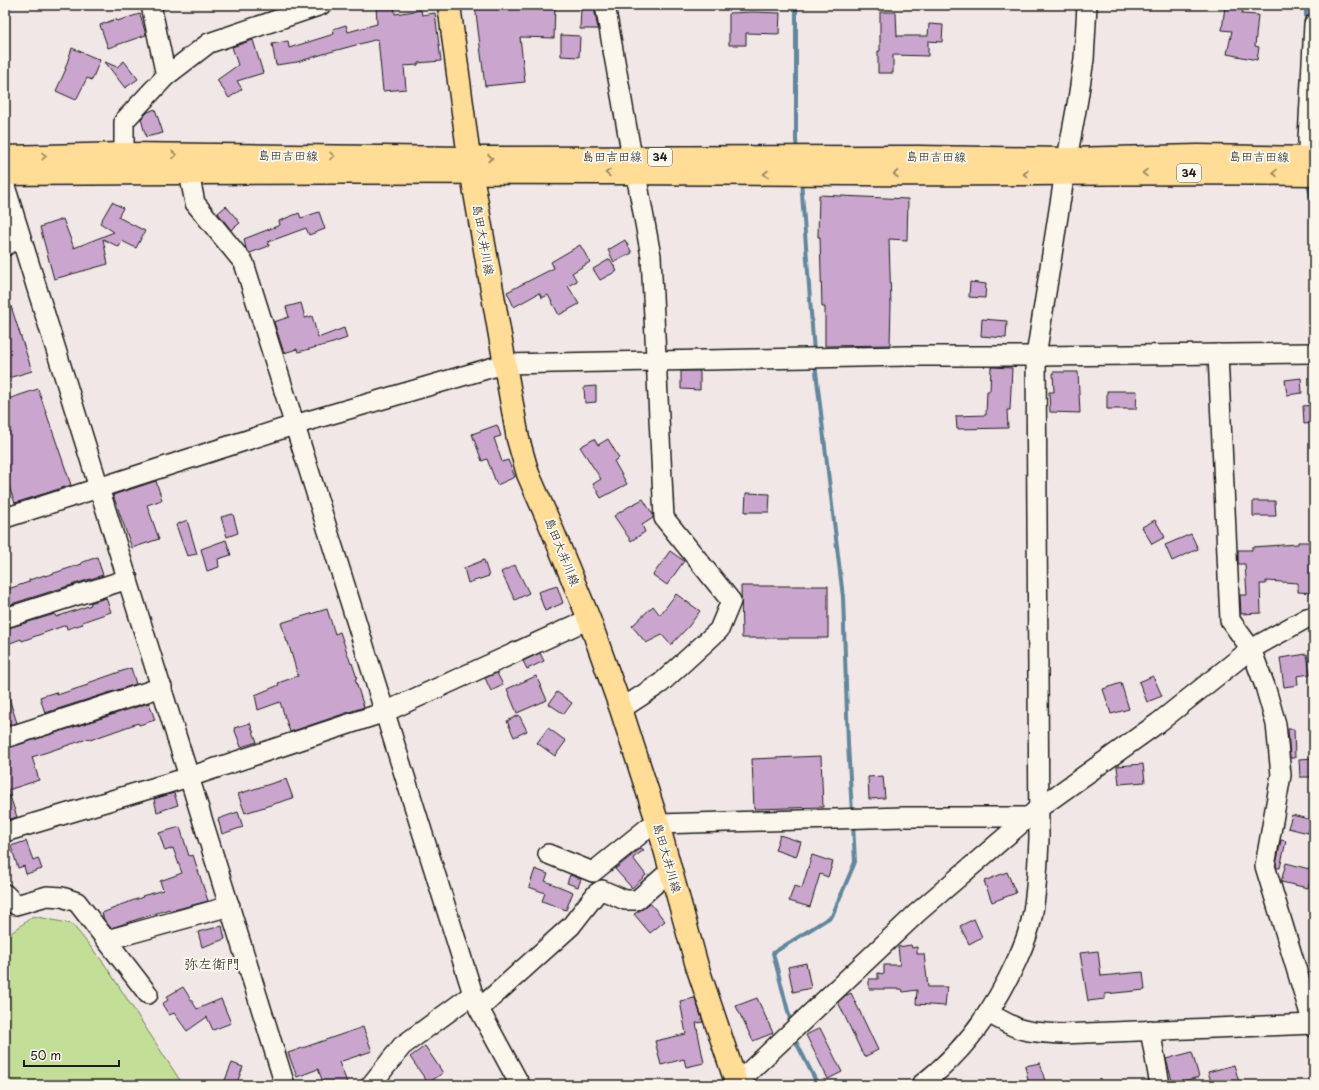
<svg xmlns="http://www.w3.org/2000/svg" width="1319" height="1090" viewBox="0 0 1319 1090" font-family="'Playpen Sans','Klee One',sans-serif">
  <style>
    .green { fill: #c3df97; stroke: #707e5a }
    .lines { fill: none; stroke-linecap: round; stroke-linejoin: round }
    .stream { stroke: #61879b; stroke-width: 4 }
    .building { fill: #caa6cf; stroke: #1c1c1c }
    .minor-casing { stroke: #1c1c1c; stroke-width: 22 }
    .major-casing { stroke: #1c1c1c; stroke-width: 25 }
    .minor { stroke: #fbf7ec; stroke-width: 19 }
    .major { stroke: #ffdd96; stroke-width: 22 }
    .oneway { stroke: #99865f }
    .labels { text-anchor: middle; stroke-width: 4; stroke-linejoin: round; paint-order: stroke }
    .shield { fill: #fbf7ec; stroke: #5f5e5a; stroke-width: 1 }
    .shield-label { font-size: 11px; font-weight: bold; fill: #1c1c1c }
    .street-label { font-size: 12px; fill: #1c1c1c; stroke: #fbf7ec }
    .quarter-label { font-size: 14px; fill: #1c1c1c; stroke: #fbf7ec }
  </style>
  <rect width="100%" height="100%" fill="#f1e7e6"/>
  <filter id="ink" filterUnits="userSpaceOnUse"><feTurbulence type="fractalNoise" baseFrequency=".025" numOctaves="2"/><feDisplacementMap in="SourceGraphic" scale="8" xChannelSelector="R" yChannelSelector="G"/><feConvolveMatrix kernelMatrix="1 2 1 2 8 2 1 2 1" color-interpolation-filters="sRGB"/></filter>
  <g filter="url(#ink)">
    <!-- green -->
    <polygon class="green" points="33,916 72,924 103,962 183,1085 5,1085 5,938"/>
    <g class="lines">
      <!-- stream -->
      <g class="stream">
        <polyline points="796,5 796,140 797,151"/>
        <polyline points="1306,24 1306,5"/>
        <polyline points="1307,179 1314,210"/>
        <polyline points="801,180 814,352"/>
        <polyline points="815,363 843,597 848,744 852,813"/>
        <polyline points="791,1023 773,953 832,916 855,862 853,823"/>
        <polyline points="794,1038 818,1085"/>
      </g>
    </g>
    <!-- building -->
    <g class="building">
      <polygon points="376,5 394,5 395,14 421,10 422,15 435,13 441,61 418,63 418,65 404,66 406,89 383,91 378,39 330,52 297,62 276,65 272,44 288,41 289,48 334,34 333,29 346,25 348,32 377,24"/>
      <polygon points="475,5 555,5 554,38 520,37 525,82 485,86"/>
      <polygon points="1225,6 1243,8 1242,14 1258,15 1255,46 1259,47 1257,60 1227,54 1232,31 1222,30"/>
      <polygon points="581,8 594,8 598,29 580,29"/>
      <polygon points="753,12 780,13 779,34 746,33 746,45 729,45 729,13"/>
      <polygon points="880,12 896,12 897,36 928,36 929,24 943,25 942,42 928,41 928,56 893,55 893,73 878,73 878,51 880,51"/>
      <polygon points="140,14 146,35 108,48 100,25 116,19 117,21"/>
      <polygon points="561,35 580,36 579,57 561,56"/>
      <polygon points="253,40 263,73 237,81 242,89 229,98 217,80 238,65 232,47"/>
      <polygon points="72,48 100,60 92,80 87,78 76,100 56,91 66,69 65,69"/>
      <polygon points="124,61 138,79 125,88 105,62 117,67"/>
      <polygon points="155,109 163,133 146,137 141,119 148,112"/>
      <polygon points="819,195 908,199 907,240 889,239 891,306 890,345 825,346 825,307 822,307 820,237 818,237"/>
      <polygon points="112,202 123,208 118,217 145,231 136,248 122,241 119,247 103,239 108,264 54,279 40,227 63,219 74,248 114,232 100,223"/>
      <polygon points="226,206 240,223 231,230 218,213"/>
      <polygon points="319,212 325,229 309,235 306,228 268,242 269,246 250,253 246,249 244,239 280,225 279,221 299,213 301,218"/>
      <polygon points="625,240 632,253 614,262 608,250"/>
      <polygon points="580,245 590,262 572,273 577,281 568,286 579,304 559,315 548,295 542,298 539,293 514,307 507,292 554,268 551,262"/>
      <polygon points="610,259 617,271 600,280 593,269"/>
      <polygon points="970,282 986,284 985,298 969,297"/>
      <polygon points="5,294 7,294 32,371 5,379"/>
      <polygon points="301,303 305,318 312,316 318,338 344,328 347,338 333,343 298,352 297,349 284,353 274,322 289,317 286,307"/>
      <polygon points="982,319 1007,321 1006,338 981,336"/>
      <polygon points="991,367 1012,368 1010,410 1007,410 1008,428 957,429 956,416 986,415 987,391 990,391"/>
      <polygon points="681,371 700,371 700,390 681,389"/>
      <polygon points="1053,372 1078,372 1080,413 1050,412 1049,392 1054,392"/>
      <polygon points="1301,378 1302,393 1287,395 1285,380"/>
      <polygon points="596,386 596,402 585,403 584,387"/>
      <polygon points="38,389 71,485 15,503 9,487 5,489 5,400"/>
      <polygon points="1107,391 1137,391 1136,409 1107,409"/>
      <polygon points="1314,405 1314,423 1304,424 1303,406"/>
      <polygon points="497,425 501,436 494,438 502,462 508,460 515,477 497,485 487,459 482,461 472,434"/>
      <polygon points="594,439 598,445 608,439 619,458 614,461 627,484 601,498 593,484 601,479 580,447"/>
      <polygon points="156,481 162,500 147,505 159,539 132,548 113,495"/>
      <polygon points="746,493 770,494 769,512 745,512"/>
      <polygon points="643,499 653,515 653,518 642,525 645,532 631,541 614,516 628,507"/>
      <polygon points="1253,501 1275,501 1276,516 1253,516"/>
      <polygon points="233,514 238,533 227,537 221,517"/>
      <polygon points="187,520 197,554 187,556 176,525"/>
      <polygon points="1155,520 1165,537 1152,544 1142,527"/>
      <polygon points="1191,534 1198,549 1172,561 1165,545"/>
      <polygon points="226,540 231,555 218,559 219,567 207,571 201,549"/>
      <polygon points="1298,542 1311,542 1313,576 1314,576 1314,593 1298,592 1298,583 1266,581 1266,584 1260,584 1261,613 1241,614 1240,595 1247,595 1245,564 1238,564 1238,550 1252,550 1252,547 1298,544"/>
      <polygon points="670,551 684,561 667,585 653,575"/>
      <polygon points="97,557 103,575 5,606 5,590 29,582 29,580 45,575 45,576 82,564 81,563"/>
      <polygon points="484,560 489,576 468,583 464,568"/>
      <polygon points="515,565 529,593 515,600 501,572"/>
      <polygon points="557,586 563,603 545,611 538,592"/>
      <polygon points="741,586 828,586 828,638 742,638"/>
      <polygon points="676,594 700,611 689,626 671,645 662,635 646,643 632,626 653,606 660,615"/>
      <polygon points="106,598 111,612 82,622 83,624 67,629 66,625 22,641 21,639 5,645 5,629 55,614 56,617 91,605 90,603"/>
      <polygon points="327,609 335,634 340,632 351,664 352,663 357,678 355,679 364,707 290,732 280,702 258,710 255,695 279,685 278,683 298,676 288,642 287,642 281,623"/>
      <polygon points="540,653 544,661 527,669 523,661"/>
      <polygon points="1307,654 1310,674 1297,676 1298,685 1284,687 1280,658"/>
      <polygon points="131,668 136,684 45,713 40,697 56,692 57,695 88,685 88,683"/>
      <polygon points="497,673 503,685 491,691 485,678"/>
      <polygon points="536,676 547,700 517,713 507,689"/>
      <polygon points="1153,676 1162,696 1147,702 1139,682"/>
      <polygon points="1121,683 1129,709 1111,714 1103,689"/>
      <polygon points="7,692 17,723 5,726 5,693"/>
      <polygon points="557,692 572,703 564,714 549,704"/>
      <polygon points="149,703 155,720 139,725 138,723 90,740 90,738 32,757 39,780 8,790 17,817 5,821 5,749"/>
      <polygon points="519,715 527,731 514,737 507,721"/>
      <polygon points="250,723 257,742 241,747 234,728"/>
      <polygon points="548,728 566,741 555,756 537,743"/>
      <polygon points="1288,729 1294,729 1295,758 1290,758"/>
      <polygon points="821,756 823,807 754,809 752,759"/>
      <polygon points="1314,758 1314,777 1300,777 1299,759"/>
      <polygon points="1143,764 1145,782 1119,784 1117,766"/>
      <polygon points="883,776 885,798 869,799 868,777"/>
      <polygon points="286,779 293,798 245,813 238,794"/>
      <polygon points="174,793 178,805 157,812 154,799"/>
      <polygon points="238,812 243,827 222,834 218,819"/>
      <polygon points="1292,815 1312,820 1308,833 1288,828"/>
      <polygon points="180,827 189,856 193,855 208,901 170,911 169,909 111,928 104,920 102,913 120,906 120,905 143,897 142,896 163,890 160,881 182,873 173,848 165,851 159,833"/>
      <polygon points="780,835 801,842 796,857 775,850"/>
      <polygon points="1281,840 1286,841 1280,868 1277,868 1276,865"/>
      <polygon points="26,841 33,860 38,858 42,869 26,874 24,866 18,868 11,846"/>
      <polygon points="641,848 644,850 633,858 646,875 632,888 615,869"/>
      <polygon points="812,855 833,862 828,877 820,874 810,907 789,901 794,886 802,888"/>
      <polygon points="1286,863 1313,870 1308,888 1281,882"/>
      <polygon points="535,869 548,874 545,881 573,892 566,910 542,901 545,893 529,887"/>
      <polygon points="1007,872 1016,893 992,902 984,881"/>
      <polygon points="570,875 581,879 578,887 567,883"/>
      <polygon points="650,903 665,921 650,933 634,914 644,908"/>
      <polygon points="974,919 982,937 969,944 960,926"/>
      <polygon points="222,926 225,939 202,947 198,932"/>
      <polygon points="911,945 912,948 917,947 917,954 924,954 928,987 947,987 945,1006 916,1004 917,990 903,992 902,989 869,989 869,979 878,979 878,973 884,974 884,965 900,965 898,947"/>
      <polygon points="1098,951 1101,976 1143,972 1145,990 1105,994 1105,999 1088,1001 1080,953"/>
      <polygon points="806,963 811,988 793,992 788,967"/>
      <polygon points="183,987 197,1009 221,999 231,1023 213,1030 207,1017 187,1031 174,1013 169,1015 162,1004 168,1000 166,997"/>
      <polygon points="851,993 878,1050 864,1057 838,1002 845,996"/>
      <polygon points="695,998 703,1022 696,1023 704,1063 686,1067 684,1059 661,1065 655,1041 686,1034 680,1001"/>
      <polygon points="757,998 773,1033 753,1041 736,1006"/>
      <polygon points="363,1027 372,1051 339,1062 348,1085 324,1085 318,1069 297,1077 288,1053"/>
      <polygon points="820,1028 842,1072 828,1079 806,1035"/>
      <polygon points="425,1046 443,1073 428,1083 410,1057"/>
      <polygon points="1192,1052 1199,1077 1173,1084 1166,1059"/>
      <polygon points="232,1063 243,1067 236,1085 223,1085"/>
      <polygon points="1040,1063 1046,1085 1029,1085 1025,1066"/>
      <polygon points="1234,1065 1240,1085 1212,1085 1208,1072"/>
    </g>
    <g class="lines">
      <defs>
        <g id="minor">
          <polyline points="151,5 166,76"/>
          <polyline points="605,5 632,157"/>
          <polyline points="124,154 124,121 166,76 209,43 321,5"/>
          <polyline points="1309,158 1308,139 1314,24"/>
          <polyline points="189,173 195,203 244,263 473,994 402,1046 371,1085"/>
          <polyline points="5,186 285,1085"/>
          <polyline points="5,246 20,236"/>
          <polyline points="1218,354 1230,620 1251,649 1265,686 1276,724 1281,775 1265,866 1314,1027"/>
          <polyline points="5,518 294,425 504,364 906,356 1036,356 1314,353"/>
          <polyline points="5,618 128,579"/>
          <polyline points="621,709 661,683 719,630 731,601 664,518 651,256 636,174"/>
          <polyline points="5,738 162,687"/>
          <polyline points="5,832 189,777 385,712 589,619"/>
          <polyline points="548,854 593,872 649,827 658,824 904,817 1029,817"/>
          <polyline points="5,894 16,905 47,896 62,897 77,902 148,994"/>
          <polyline points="107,940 230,906"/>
          <polyline points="475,999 479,1009 520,1085"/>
          <polyline points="479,1009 571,926 596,894 602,890 625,900 637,900 671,870"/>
          <path d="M 988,1013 C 998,1018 1009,1025 1020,1029 C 1033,1033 1047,1033 1061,1034 L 1314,1024"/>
          <polyline points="1150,1030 1160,1085"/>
          <polyline points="736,1084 917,913 1039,808 1158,723 1251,649 1307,618 1314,617"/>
          <path d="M 921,1085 C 964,1052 995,1009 1017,960 C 1023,947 1029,932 1032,917 C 1037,891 1038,864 1039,838 L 1036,356 L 1067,159 L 1078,99 L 1084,59 L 1087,5"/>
        </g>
        <g id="major">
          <polyline points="449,5 469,158 518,439 528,474 549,522 589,619 621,709 658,824 697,966 737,1085"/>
          <polyline points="5,157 124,154 469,158 918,157 1067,159 1198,156 1314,158"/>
          <path d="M 5,174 C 290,171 575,173 860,174 C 1011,175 1163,172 1314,174"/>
        </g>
      </defs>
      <!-- minor casing -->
      <use href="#minor" class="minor-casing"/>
      <!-- major casing -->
      <use href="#major" class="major-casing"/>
      <!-- minor -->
      <use href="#minor" class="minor"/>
      <!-- major -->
      <use href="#major" class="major"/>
    </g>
    <!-- one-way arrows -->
    <defs><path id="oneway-chevron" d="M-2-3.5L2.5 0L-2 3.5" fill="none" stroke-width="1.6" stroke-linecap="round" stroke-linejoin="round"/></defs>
    <g class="oneway">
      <use href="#oneway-chevron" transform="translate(174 155) rotate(1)"/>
      <use href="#oneway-chevron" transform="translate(44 156) rotate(-1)"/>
      <use href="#oneway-chevron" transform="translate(332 156) rotate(1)"/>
      <use href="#oneway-chevron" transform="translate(490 158)"/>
      <use href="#oneway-chevron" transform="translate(608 173) rotate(-180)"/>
      <use href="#oneway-chevron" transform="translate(1145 173) rotate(180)"/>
      <use href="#oneway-chevron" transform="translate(1275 173) rotate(-179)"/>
      <use href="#oneway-chevron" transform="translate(766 174) rotate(-180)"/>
      <use href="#oneway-chevron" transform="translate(896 174) rotate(-180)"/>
      <use href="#oneway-chevron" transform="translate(1026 174) rotate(180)"/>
    </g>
  </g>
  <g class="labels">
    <!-- shield labels -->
    <g class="shield">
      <rect x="648" y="148" width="24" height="18" rx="3"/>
      <rect x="1177" y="164" width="24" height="18" rx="3"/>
    </g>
    <g class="shield-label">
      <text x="660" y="161">34</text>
      <text x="1189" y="177">34</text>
    </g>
    <!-- street labels -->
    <g class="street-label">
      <text transform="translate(288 156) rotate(1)" y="4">島田吉田線</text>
      <text x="612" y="161">島田吉田線</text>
      <text transform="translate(936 157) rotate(1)" y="4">島田吉田線</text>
      <text transform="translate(1259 157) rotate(1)" y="4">島田吉田線</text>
      <text transform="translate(483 240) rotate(80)" y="4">島田大井川線</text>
      <text transform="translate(562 552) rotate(68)" y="4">島田大井川線</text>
      <text transform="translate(667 858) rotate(74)" y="4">島田大井川線</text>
    </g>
    <!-- quarter labels -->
    <g class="quarter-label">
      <text x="212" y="969">弥左衛門</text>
    </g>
  </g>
  <!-- margin -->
  <rect width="1319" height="1090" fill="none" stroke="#fbf7ec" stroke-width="20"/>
  <rect x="10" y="10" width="1299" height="1070" fill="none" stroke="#1c1c1c" stroke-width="1.5" filter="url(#ink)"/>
  <!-- scale -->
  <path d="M24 1060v6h95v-6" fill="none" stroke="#1c1c1c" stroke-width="2"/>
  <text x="30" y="1060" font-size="12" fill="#1c1c1c" stroke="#fbf7ec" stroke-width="3" paint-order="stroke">50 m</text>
</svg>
